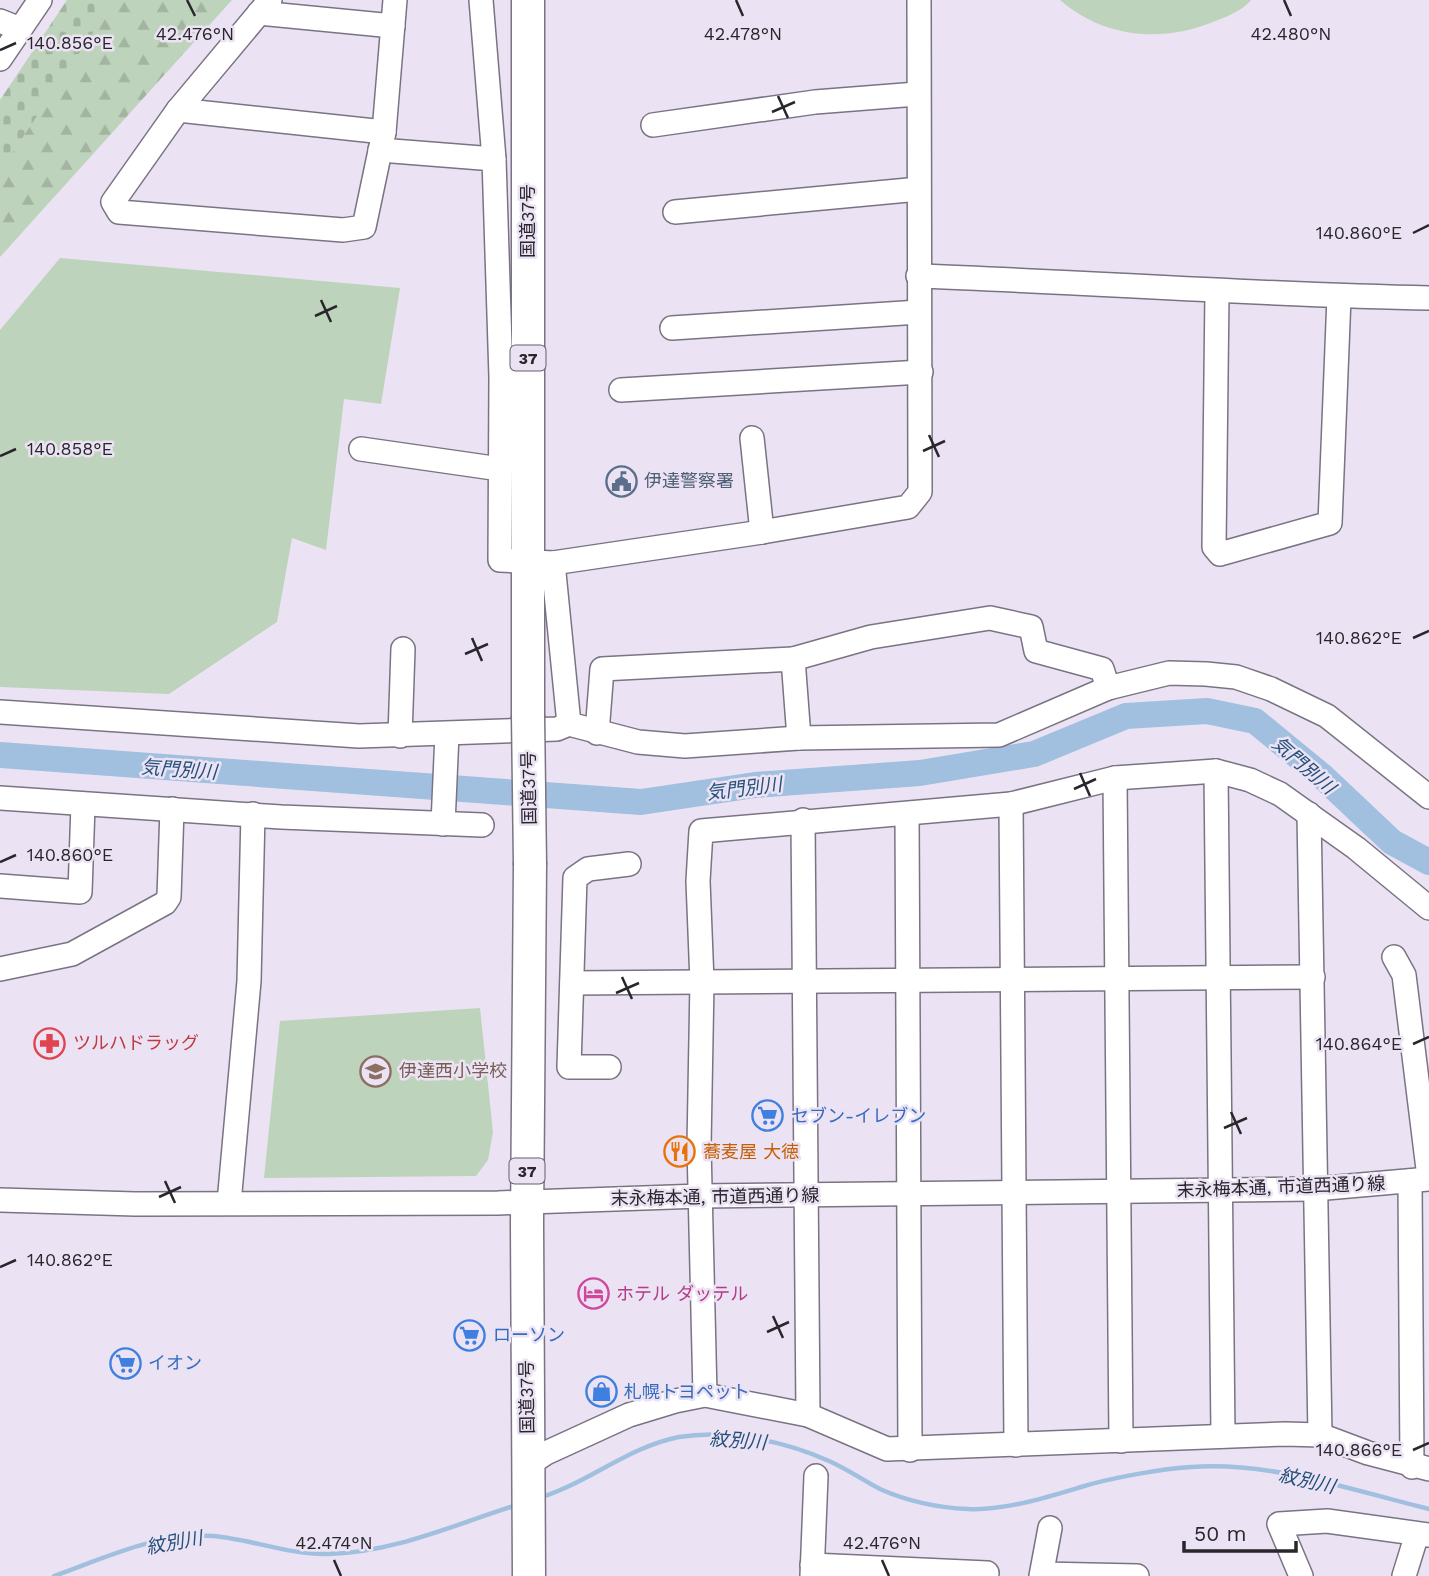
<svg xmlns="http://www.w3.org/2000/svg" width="1429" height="1576" viewBox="0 0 1429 1576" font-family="'Work Sans','Noto Sans JP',sans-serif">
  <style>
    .forest { fill: url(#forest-firs) }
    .cemetery { fill: url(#cemetery-stones) }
    .park { fill: #bed3bb }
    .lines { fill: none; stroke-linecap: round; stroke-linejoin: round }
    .stream { stroke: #a1bfdf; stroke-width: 4.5 }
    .river { stroke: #a1bfdf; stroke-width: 26 }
    .minor-casing { stroke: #7a7382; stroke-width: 26 }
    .highway-casing { stroke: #7a7382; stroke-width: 35 }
    .minor { stroke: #fff; stroke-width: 23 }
    .highway { stroke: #fff; stroke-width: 32 }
    .highway-bridge-casing { stroke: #7a7382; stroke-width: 35; stroke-linecap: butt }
    .highway-bridge { stroke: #fff; stroke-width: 32 }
    .ticks { fill: none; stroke: #29262c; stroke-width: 2.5 }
    .labels { text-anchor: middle; stroke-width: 5; stroke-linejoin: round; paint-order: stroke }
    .shield { fill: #ebe3f4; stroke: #635f68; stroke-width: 2 }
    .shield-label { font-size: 16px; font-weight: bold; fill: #29262c }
    .street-label { font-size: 18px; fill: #29262c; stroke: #ebe3f4 }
    .service-label { font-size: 18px; fill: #4e5e75; stroke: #ebe3f4; text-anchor: start }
    .health-label { font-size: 18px; fill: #be3a42; stroke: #ebe3f4; text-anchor: start }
    .education-label { font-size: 18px; fill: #785e54; stroke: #ebe3f4; text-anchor: start }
    .shop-label { font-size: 18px; fill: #366cbe; stroke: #ebe3f4; text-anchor: start }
    .food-label { font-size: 18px; fill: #c56008; stroke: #ebe3f4; text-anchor: start }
    .hotel-label { font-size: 18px; fill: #b23c85; stroke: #ebe3f4; text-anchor: start }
    .water-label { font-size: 19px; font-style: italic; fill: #25507b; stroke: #ebe3f4 }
    .ticks-label { font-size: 18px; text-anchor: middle; fill: #29262c; stroke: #ebe3f4; stroke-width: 5; stroke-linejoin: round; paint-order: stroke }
  </style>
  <defs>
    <pattern id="forest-firs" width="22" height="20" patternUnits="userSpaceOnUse" patternTransform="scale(1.75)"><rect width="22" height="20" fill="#bed3bb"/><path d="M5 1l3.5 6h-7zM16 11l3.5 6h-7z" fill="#a3b5a1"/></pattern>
    <pattern id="cemetery-stones" width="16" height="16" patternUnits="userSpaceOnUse" patternTransform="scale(1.75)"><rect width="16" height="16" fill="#bed3bb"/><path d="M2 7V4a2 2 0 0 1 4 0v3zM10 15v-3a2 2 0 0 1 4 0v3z" fill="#a3b5a1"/></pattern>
  </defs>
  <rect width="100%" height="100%" fill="#ebe3f4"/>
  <!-- forest -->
  <polygon class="forest" points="113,0 232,0 0,257 0,165"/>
  <!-- cemetery -->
  <polygon class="cemetery" points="67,0 115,0 0,171 0,100"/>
  <!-- park -->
  <g class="park">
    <path d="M 1060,0 L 1251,0 C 1242,11 1226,17 1213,22 C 1161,43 1104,38 1060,0 Z"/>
    <polygon points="60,258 400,288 381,404 344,399 326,550 292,538 277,622 169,694 0,687 0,330"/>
    <polygon points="480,1008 493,1132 488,1160 476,1176 264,1178 280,1021"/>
  </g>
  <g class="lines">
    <!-- stream -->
    <g class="stream">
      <path d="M 539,1498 C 588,1483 628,1447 679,1437 C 727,1429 785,1441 829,1461 C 847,1469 863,1480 880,1489 C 906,1501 939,1508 968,1509 C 1003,1511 1048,1497 1081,1487 C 1110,1478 1160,1469 1191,1467 C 1271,1461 1351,1490 1429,1509"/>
      <path d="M 54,1576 C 102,1559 161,1531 213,1536 C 250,1539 290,1555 328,1554 C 393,1553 456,1524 517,1505"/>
    </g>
    <!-- river -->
    <polyline class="river" points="0,755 641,802 755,785 920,773 1034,754 1126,716 1207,711 1255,721 1322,776 1392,842 1429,862"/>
    <defs>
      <g id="minor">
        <polyline points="270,0 178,110 113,202 119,212 343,230 364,227 384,132 395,0"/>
        <polyline points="481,0 494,159"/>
        <polyline points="259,13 393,26"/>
        <polyline points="0,21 20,29"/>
        <polyline points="0,59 40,0"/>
        <polyline points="178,110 384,132"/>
        <polyline points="653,125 815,102 917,94"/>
        <polyline points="380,150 494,159 501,377 500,560 553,563 762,532 908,507 920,492 919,0"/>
        <polyline points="675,212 919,189"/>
        <path d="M 918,276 C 1089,282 1259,295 1429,298"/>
        <polyline points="1217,291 1214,547 1220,554 1330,523 1339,297"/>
        <polyline points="672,328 919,312"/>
        <polyline points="621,390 921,372"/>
        <polyline points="752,438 762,532"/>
        <polyline points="361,449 500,469"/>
        <polyline points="553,563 569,724 638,742 685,746 799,738 999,735 1108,688 1169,673 1206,674 1236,677 1271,689 1327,716 1429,797"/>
        <polyline points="793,659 871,637 990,618 1031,627 1036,651 1102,669 1108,688"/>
        <polyline points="0,712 359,736 557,729 569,724"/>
        <polyline points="597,733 602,669 793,659 799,738"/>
        <polyline points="400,736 403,649"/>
        <polyline points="1216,771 1223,1436"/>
        <polyline points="1115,778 1121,1441"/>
        <polyline points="0,798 281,817 482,825"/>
        <polyline points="1011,804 1016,1445"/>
        <polyline points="907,814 910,1450"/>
        <polyline points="1309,814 1320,1435"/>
        <polyline points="803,820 808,1415"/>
        <polyline points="443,824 447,734"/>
        <polyline points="0,886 80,892 83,805"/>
        <polyline points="1394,957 1404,975 1429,1177"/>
        <polyline points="0,969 72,954 165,903 169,897 172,809"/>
        <polyline points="572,983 1313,977"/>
        <polyline points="609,1067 569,1067 575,878 588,869 629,864"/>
        <polyline points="1410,1181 1412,1467"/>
        <polyline points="0,1200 135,1204 498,1203 701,1196 1315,1189 1429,1179"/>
        <polyline points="229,1203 249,981 253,814"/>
        <polyline points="705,1395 699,1146 702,982 698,881 701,831 1011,804 1115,778 1216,771 1250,780 1280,794 1356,848 1429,908"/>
        <polyline points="528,1465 546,1453 629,1415 675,1401 705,1395 808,1415 887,1449 1285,1434 1320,1435 1368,1453 1429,1469"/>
        <polyline points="812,1565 987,1573"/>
        <polyline points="1042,1574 1137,1576"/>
        <polyline points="812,1576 816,1476"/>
        <polyline points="1041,1576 1050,1528"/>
        <polyline points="1301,1576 1279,1524 1327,1521 1429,1535"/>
        <polyline points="1404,1576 1417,1534"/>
      </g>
      <g id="highway">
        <polyline points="528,715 528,0"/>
        <polyline points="529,1576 527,1224 530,865"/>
      </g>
    </defs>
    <!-- minor casing -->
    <use href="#minor" class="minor-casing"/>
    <!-- highway casing -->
    <use href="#highway" class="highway-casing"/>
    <!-- minor -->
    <use href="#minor" class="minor"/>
    <!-- highway -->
    <use href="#highway" class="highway"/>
    <defs>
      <polyline id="highway-bridge" points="528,715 530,865"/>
    </defs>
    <!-- highway-bridge casing -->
    <use href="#highway-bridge" class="highway-bridge-casing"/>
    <!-- highway-bridge -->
    <use href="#highway-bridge" class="highway-bridge"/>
  </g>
  <!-- ticks -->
  <path class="ticks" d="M 187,0 L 195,16M 736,0 L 743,16M 1284,0 L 1291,16M 0,50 L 16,43M 778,96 L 788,118M 772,112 L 795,102M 1413,233 L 1429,225M 321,300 L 331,322M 315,316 L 337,306M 929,435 L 939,457M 923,451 L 945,441M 0,456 L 16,449M 472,638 L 482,661M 1413,638 L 1429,631M 465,654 L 488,644M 1080,773 L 1090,796M 1074,789 L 1096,779M 0,862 L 16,855M 622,977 L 632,999M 616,993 L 639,983M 1413,1044 L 1429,1037M 1231,1112 L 1241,1134M 1224,1128 L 1247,1118M 165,1181 L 175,1203M 159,1197 L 181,1187M 0,1267 L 16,1260M 773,1316 L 783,1338M 767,1332 L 789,1322M 1413,1450 L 1429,1443M 334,1560 L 341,1576M 882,1560 L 889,1576"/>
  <!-- icons -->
  <defs>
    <symbol id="civic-ring" viewBox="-11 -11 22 22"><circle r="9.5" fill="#ebe3f4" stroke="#5c6f8a" stroke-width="1.5"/><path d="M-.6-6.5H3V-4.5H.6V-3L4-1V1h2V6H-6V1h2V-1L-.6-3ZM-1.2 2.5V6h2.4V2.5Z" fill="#5c6f8a"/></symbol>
    <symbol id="pharmacy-ring" viewBox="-11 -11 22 22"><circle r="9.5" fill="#ebe3f4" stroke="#e0444e" stroke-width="1.5"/><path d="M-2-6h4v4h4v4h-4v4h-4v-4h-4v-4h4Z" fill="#e0444e"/></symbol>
    <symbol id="school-ring" viewBox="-11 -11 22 22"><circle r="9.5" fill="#ebe3f4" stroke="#8d6e63" stroke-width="1.5"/><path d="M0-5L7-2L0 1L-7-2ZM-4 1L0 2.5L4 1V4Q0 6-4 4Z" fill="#8d6e63"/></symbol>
    <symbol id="supermarket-ring" viewBox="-11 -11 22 22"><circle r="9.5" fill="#ebe3f4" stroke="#3f7fe0" stroke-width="1.5"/><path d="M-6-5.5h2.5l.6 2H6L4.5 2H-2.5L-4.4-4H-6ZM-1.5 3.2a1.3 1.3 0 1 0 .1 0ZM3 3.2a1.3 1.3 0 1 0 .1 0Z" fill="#3f7fe0"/></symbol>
    <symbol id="restaurant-ring" viewBox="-11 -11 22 22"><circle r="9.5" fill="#ebe3f4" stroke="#e8710a" stroke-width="1.5"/><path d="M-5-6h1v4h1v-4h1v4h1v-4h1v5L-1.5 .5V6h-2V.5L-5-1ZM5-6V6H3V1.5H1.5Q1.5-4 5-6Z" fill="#e8710a"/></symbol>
    <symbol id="hotel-ring" viewBox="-11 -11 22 22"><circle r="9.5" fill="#ebe3f4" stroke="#d1479c" stroke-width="1.5"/><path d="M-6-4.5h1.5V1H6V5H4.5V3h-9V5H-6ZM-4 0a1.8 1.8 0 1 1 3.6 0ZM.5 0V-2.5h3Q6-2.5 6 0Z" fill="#d1479c"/></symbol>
    <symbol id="shop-ring" viewBox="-11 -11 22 22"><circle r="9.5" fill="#ebe3f4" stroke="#3f7fe0" stroke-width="1.5"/><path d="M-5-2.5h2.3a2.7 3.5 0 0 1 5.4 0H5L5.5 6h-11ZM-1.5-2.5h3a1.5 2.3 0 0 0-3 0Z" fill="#3f7fe0"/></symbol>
  </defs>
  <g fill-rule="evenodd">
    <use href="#civic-ring" x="604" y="464" width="35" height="35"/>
    <use href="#pharmacy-ring" x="32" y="1026" width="35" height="35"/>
    <use href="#school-ring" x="358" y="1054" width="35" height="35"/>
    <use href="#supermarket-ring" x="750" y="1098" width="35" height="35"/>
    <use href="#restaurant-ring" x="662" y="1134" width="35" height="35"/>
    <use href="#hotel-ring" x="576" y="1276" width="35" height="35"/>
    <use href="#supermarket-ring" x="452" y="1318" width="35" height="35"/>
    <use href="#supermarket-ring" x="108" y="1346" width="35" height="35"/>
    <use href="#shop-ring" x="584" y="1374" width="35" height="35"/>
  </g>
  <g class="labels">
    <!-- shield labels -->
    <g class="shield">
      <rect x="510.5" y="345.5" width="35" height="25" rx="5"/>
      <rect x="509.5" y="1158.5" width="35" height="25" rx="5"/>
    </g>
    <g class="shield-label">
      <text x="528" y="364">37</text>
      <text x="527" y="1177">37</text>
    </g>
    <!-- street labels -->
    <g class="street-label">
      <text transform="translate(528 221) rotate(-90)" y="6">国道37号</text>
      <text transform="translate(529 788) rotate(-91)" y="6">国道37号</text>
      <text transform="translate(1281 1187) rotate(-2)" y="6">末永梅本通, 市道西通り線</text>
      <text transform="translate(715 1197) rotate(-1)" y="6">末永梅本通, 市道西通り線</text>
      <text transform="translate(527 1397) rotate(-91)" y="6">国道37号</text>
    </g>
    <!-- service labels -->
    <g class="service-label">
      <text x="644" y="487">伊達警察署</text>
    </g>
    <!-- health labels -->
    <g class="health-label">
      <text x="73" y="1049">ツルハドラッグ</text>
    </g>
    <!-- education labels -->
    <g class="education-label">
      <text x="399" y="1077">伊達西小学校</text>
    </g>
    <!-- shop labels -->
    <g class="shop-label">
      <text x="791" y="1122">セブン-イレブン</text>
      <text x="493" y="1341">ローソン</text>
      <text x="148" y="1369">イオン</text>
      <text x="624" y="1398">札幌トヨペット</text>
    </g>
    <!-- food labels -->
    <g class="food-label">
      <text x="703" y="1158">蕎麦屋 大徳</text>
    </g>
    <!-- hotel labels -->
    <g class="hotel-label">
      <text x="616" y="1300">ホテル ダッテル</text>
    </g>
    <!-- water labels -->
    <g class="water-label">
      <text transform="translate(1304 765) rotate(41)" y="7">気門別川</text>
      <text transform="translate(179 769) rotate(4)" y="7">気門別川</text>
      <text transform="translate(744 788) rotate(-7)" y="7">気門別川</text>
      <text transform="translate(738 1440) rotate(4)" y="7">紋別川</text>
      <text transform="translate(1307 1480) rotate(13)" y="7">紋別川</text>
      <text transform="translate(174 1542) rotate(-10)" y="7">紋別川</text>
    </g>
  </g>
  <g class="ticks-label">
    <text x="195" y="40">42.476°N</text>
    <text x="743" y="40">42.478°N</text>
    <text x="1291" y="40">42.480°N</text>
    <text x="70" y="49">140.856°E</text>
    <text x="1359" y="239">140.860°E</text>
    <text x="70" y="455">140.858°E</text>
    <text x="1359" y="644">140.862°E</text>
    <text x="70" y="861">140.860°E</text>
    <text x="1359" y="1050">140.864°E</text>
    <text x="70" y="1266">140.862°E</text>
    <text x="1359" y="1456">140.866°E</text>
    <text x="334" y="1549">42.474°N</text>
    <text x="882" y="1549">42.476°N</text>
  </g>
  <!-- scale -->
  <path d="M1184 1541v10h112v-10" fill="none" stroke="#29262c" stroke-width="3.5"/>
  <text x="1194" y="1541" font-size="21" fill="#29262c" stroke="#ebe3f4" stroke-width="5" paint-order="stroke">50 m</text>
</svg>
